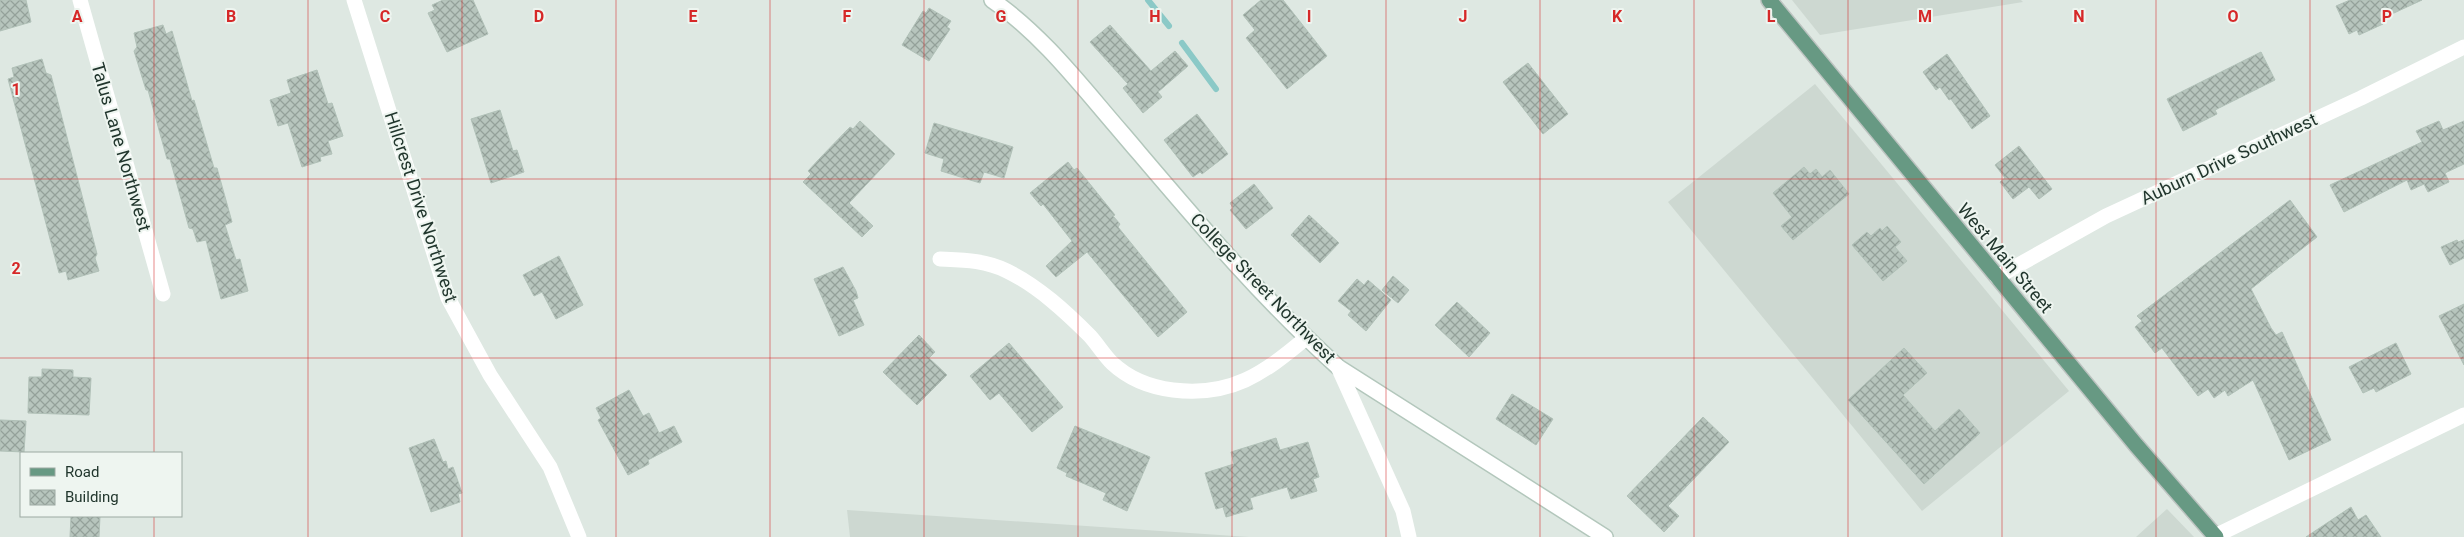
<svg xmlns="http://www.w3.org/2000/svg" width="2464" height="537" viewBox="0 0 2464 537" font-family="Roboto,sans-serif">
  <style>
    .built { fill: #cdd8d1 }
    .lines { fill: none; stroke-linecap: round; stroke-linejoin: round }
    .stream { stroke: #8bc9c7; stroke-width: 6 }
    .building { fill: url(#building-cross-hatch); stroke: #b1c1b8 }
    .secondary-casing { stroke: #b3c7bc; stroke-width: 18 }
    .primary-casing { stroke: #bcc3c0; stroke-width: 18 }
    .street { stroke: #fff; stroke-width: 15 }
    .secondary { stroke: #fff; stroke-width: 15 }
    .primary { stroke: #679983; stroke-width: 15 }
    .grid { fill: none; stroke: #d62828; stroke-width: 1; stroke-opacity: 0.55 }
    .labels { text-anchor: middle; stroke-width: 4; stroke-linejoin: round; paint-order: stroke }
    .street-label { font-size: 18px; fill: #21362d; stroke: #eef5f0 }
    .grid-label { font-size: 16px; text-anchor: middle; font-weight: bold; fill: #d62828; stroke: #eef5f0; stroke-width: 4; stroke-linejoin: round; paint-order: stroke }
  </style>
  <defs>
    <pattern id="building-cross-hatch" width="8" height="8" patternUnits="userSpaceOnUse" patternTransform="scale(1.25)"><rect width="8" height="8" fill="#b7c5bd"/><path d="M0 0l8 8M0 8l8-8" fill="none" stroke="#94a19a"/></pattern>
  </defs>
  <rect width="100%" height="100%" fill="#dee8e2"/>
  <!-- built -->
  <g class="built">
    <polygon points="1792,0 2021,0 2023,2 1820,35"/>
    <polygon points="1815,84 2069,391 1922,511 1668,202"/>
    <polygon points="2167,509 2194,537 2136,537"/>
    <polygon points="847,510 1249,537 850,537"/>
  </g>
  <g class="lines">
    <!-- stream -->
    <g class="stream">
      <polyline points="1148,0 1169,26"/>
      <polyline points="1182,43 1216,89"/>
    </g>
  </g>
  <!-- building -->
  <g class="building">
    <polygon points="0,0 26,0 31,22 0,31"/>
    <polygon points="443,0 473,0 488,34 447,52 428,13 435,10 432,5"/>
    <polygon points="1261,0 1283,0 1327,56 1287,89 1246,38 1255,30 1243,15"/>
    <polygon points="2350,0 2422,0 2381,19 2383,24 2359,35 2357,30 2349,34 2336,6"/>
    <polygon points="929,8 951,21 947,27 950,29 929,61 902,45 923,11 926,13"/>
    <polygon points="163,25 166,34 172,31 192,101 194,100 214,168 217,168 232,222 225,225 236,260 240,259 248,291 221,299 206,240 197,242 193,229 189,228 170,159 167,159 148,90 146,90 134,51 137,47 134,33"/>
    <polygon points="1110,25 1151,71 1175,51 1188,66 1158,92 1162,97 1143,113 1123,88 1128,84 1090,42"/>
    <polygon points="2261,52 2275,80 2215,110 2217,114 2183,131 2167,99"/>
    <polygon points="1947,54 1990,116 1972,129 1951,99 1949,100 1940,87 1936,90 1923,72"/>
    <polygon points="42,59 46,73 51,75 97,254 95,258 99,271 68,280 66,271 59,273 8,79 14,77 12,68"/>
    <polygon points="1528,63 1568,114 1543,134 1503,82"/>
    <polygon points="317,70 328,104 332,103 343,136 328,141 332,154 320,157 321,161 302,167 288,123 278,126 270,100 291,93 287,80"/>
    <polygon points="500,110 513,151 517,150 524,172 491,183 471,119"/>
    <polygon points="1197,114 1228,154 1202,174 1200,172 1193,177 1164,140"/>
    <polygon points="860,121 895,154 849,203 873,226 862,237 803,182 811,174 808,171 820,158 850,127 853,129"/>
    <polygon points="2439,121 2443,130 2464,121 2464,164 2445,173 2449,182 2428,192 2424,184 2411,190 2407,180 2344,212 2330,185 2422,142 2416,131"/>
    <polygon points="934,123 1013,147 1004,178 984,172 980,183 941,171 944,159 925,153"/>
    <polygon points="2019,146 2052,189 2039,199 2029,187 2013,199 2000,182 2005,178 1995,165"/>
    <polygon points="1068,162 1074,170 1077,168 1115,215 1113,216 1120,224 1118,227 1187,312 1158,337 1087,252 1056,277 1046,266 1072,241 1043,204 1041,206 1030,193"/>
    <polygon points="1804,167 1810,174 1816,169 1822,177 1830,170 1849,194 1793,240 1781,226 1792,217 1773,193"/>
    <polygon points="1254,184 1273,208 1246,229 1230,210 1233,208 1230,203"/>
    <polygon points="2290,200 2317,237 2251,289 2271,328 2276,335 2282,332 2331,440 2289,460 2253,380 2228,396 2225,390 2214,398 2208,389 2198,396 2162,348 2155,353 2135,327 2142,321 2137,316"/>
    <polygon points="1309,215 1339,243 1320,263 1291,235"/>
    <polygon points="1887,226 1901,242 1895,247 1907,261 1883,281 1852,245 1867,232 1871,236 1880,228 1882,231"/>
    <polygon points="2457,240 2458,242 2464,240 2464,258 2450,265 2441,247"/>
    <polygon points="559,256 583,305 556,319 542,292 534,296 523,275"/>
    <polygon points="843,267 856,291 858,298 853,300 864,325 839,336 814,279"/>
    <polygon points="1393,276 1409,290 1398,303 1382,290"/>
    <polygon points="1357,279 1364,285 1368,280 1391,300 1366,331 1348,315 1351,311 1338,301"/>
    <polygon points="1457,302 1490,333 1469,357 1435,325"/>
    <polygon points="2464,304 2464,365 2439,316"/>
    <polygon points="919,335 935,352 929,358 947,375 917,405 883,372"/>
    <polygon points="1009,343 1063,407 1032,432 999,393 990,400 970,376"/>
    <polygon points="2396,343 2411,374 2376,392 2374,388 2363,393 2349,367"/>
    <polygon points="1904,348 1927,373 1903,395 1935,431 1959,409 1980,433 1924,484 1848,400"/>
    <polygon points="42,369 73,370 73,377 91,378 89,415 28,413 29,377 42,377"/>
    <polygon points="629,390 643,416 649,413 659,433 674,426 682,442 648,460 649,464 628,475 598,420 601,418 596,408"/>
    <polygon points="1512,394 1553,419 1536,445 1496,419"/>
    <polygon points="1703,417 1729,442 1668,506 1679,516 1664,532 1627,496"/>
    <polygon points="0,420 26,421 24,452 0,451"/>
    <polygon points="1075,426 1150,457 1127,511 1103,500 1106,493 1066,476 1067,473 1057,468"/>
    <polygon points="1276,438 1280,450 1308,442 1319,477 1313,479 1317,491 1291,499 1287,487 1250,498 1253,509 1226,517 1223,507 1216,509 1205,473 1234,464 1231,452"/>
    <polygon points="434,439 443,462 446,461 448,469 453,467 462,493 458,494 460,502 431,512 409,448"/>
    <polygon points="2351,507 2358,520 2366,515 2381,537 2306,537"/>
    <polygon points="71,516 100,516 99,537 70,537"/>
  </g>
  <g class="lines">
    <defs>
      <path id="secondary" d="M 992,0 C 1043,35 1082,87 1122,133 C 1191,214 1259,296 1338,367 L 1605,537"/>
      <polyline id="primary" points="1769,0 2136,445 2216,537"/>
    </defs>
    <!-- secondary casing -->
    <use href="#secondary" class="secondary-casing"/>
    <!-- primary casing -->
    <use href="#primary" class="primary-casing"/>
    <!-- street -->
    <g class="street">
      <polyline points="80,0 163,294"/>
      <polyline points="354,0 448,298 490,375 550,467 579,537"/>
      <path d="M 940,259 C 963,260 985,260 1007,271 C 1038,286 1066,312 1090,336 C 1098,345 1104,355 1112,363 C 1129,379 1149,387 1173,390 C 1231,397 1263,374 1306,338"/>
      <polyline points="1997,277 2106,216 2361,98 2464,47"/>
      <polyline points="1338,367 1403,511 1409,537"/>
      <polyline points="2215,536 2464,415"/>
    </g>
    <!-- secondary -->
    <use href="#secondary" class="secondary"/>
    <!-- primary -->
    <use href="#primary" class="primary"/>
  </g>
  <!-- grid -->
  <path class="grid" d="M 154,0 L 154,453M 308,0 L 308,537M 462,0 L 462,537M 616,0 L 616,537M 770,0 L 770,537M 924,0 L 924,537M 1078,0 L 1078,537M 1232,0 L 1232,537M 1386,0 L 1386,537M 1540,0 L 1540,537M 1694,0 L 1694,537M 1848,0 L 1848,537M 2002,0 L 2002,537M 2156,0 L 2156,537M 2310,0 L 2310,537M 0,179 L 2464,179M 0,358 L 2464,358M 154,516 L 154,537"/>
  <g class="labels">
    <!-- street labels -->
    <g class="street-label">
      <text transform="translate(121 147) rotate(74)" y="6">Talus Lane Northwest</text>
      <text transform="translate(2229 159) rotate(-25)" y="6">Auburn Drive Southwest</text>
      <text transform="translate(421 207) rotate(72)" y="6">Hillcrest Drive Northwest</text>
      <text transform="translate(2005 258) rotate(50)" y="6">West Main Street</text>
      <text transform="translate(1263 288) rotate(46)" y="6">College Street Northwest</text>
    </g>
  </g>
  <g class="grid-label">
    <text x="77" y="22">A</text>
    <text x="231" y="22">B</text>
    <text x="385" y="22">C</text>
    <text x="539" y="22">D</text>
    <text x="693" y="22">E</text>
    <text x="847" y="22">F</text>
    <text x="1001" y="22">G</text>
    <text x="1155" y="22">H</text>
    <text x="1309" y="22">I</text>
    <text x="1463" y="22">J</text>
    <text x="1617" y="22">K</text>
    <text x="1771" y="22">L</text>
    <text x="1925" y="22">M</text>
    <text x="2079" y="22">N</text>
    <text x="2233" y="22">O</text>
    <text x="2387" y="22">P</text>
    <text x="16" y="95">1</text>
    <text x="16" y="274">2</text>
  </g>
  <!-- legend -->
  <rect x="20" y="452" width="162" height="65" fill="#eef5f0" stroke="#9ca9a2"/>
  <rect x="30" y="468" width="25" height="8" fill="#679983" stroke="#9ca9a2"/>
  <text x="65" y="477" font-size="15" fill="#21362d">Road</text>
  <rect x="30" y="490" width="25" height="15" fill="url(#building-cross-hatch)" stroke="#9ca9a2"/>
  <text x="65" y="502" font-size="15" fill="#21362d">Building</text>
</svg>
